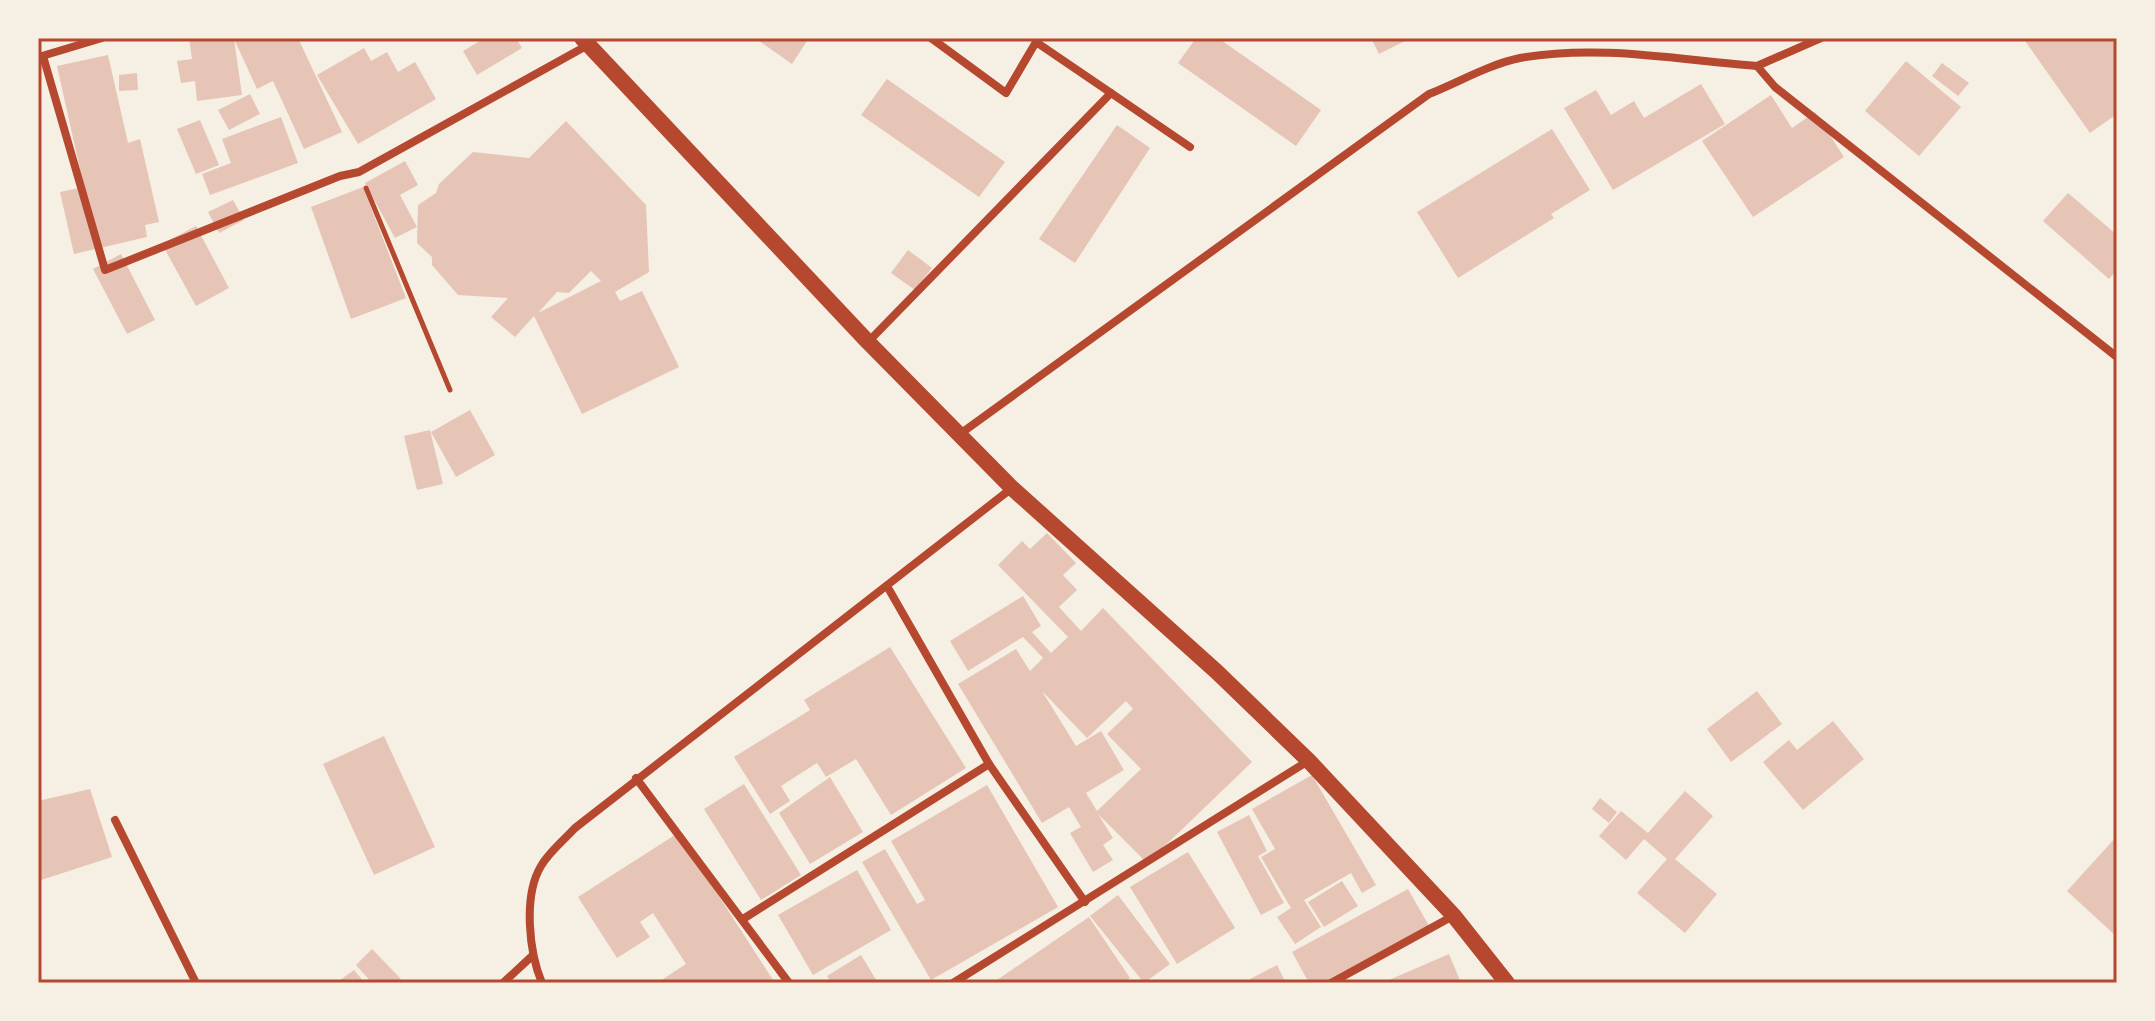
<svg xmlns="http://www.w3.org/2000/svg" width="2155" height="1021" viewBox="0 0 2155 1021" font-family="Georgia,serif">
  <style>
    .building { fill: #e6c5b7; fill-rule: evenodd }
    .lines { fill: none; stroke-linecap: round; stroke-linejoin: round }
    .path { stroke: #b5482f; stroke-width: 5 }
    .minor { stroke: #b5482f; stroke-width: 8 }
    .secondary { stroke: #b5482f; stroke-width: 16 }
    .neatline { fill: none; stroke: #b5482f; stroke-width: 3 }
  </style>
  <rect width="100%" height="100%" fill="#f6efe4"/>
  <!-- building -->
  <g class="building">
    <polygon points="189,38 298,38 342,132 304,149 273,81 257,89 234,39 242,95 197,101 195,81 181,83 177,61 192,59"/>
    <polygon points="485,38 516,38 522,48 477,75 463,51"/>
    <polygon points="755,38 809,38 792,64"/>
    <polygon points="1196,38 1218,38 1321,110 1296,146 1178,63"/>
    <polygon points="1371,38 1411,38 1379,54"/>
    <polygon points="2023,38 2117,38 2117,114 2090,133"/>
    <polygon points="364,48 371,61 387,52 398,72 415,62 436,99 358,144 317,75"/>
    <polygon points="108,55 128,143 140,139 159,222 145,225 147,237 74,254 60,192 84,187 57,66"/>
    <polygon points="1906,61 1961,107 1919,156 1865,111"/>
    <polygon points="1942,63 1969,83 1958,96 1932,76"/>
    <polygon points="137,73 138,90 119,91 119,75"/>
    <polygon points="887,79 1005,162 979,197 861,115"/>
    <polygon points="1701,84 1725,124 1613,190 1564,108 1596,90 1611,115 1634,101 1644,118"/>
    <polygon points="250,94 260,114 229,130 218,110"/>
    <polygon points="1771,95 1792,128 1815,112 1844,157 1753,217 1702,141"/>
    <polygon points="281,117 298,163 210,195 202,174 231,163 222,139"/>
    <polygon points="200,120 219,165 196,174 177,129"/>
    <path d="M 566,121 L 646,205 L 649,272 L 615,292 L 620,301 L 642,291 L 679,367 L 582,414 L 534,316 L 515,337 L 491,317 L 508,298 L 458,295 L 432,265 L 432,257 L 417,243 L 418,205 L 436,193 L 439,184 L 473,152 L 529,158 ZM 591,271 L 601,281 L 538,313 L 557,292 L 569,293 Z"/>
    <polygon points="1117,125 1150,148 1075,263 1039,239"/>
    <polygon points="1552,129 1590,190 1551,214 1554,218 1458,278 1417,212"/>
    <polygon points="405,161 418,185 400,195 417,227 395,238 365,183"/>
    <polygon points="363,187 406,298 351,319 311,207"/>
    <polygon points="2068,193 2117,235 2117,270 2109,279 2043,221"/>
    <polygon points="233,200 244,220 219,233 208,212"/>
    <polygon points="196,226 229,288 196,306 162,244"/>
    <polygon points="908,250 932,268 915,290 891,273"/>
    <polygon points="121,254 155,320 127,334 93,269"/>
    <polygon points="470,410 495,455 456,477 431,432"/>
    <polygon points="430,430 443,484 417,490 404,436"/>
    <path d="M 1047,533 L 1076,563 L 1063,575 L 1077,590 L 1059,607 L 1081,631 L 1103,608 L 1252,762 L 1147,863 L 1098,814 L 1113,838 L 1103,845 L 1113,860 L 1093,872 L 1070,833 L 1081,827 L 1069,807 L 1042,823 L 958,684 L 1016,649 L 1030,671 L 1043,658 L 1023,637 L 968,671 L 950,641 L 1023,596 L 1041,626 L 1032,632 L 1051,653 L 1068,637 L 998,565 L 1022,541 L 1030,549 ZM 1042,691 L 1087,738 L 1126,701 L 1133,709 L 1107,734 L 1141,769 L 1097,811 L 1086,793 L 1124,770 L 1101,731 L 1076,746 Z"/>
    <polygon points="890,647 966,768 891,815 856,759 826,777 817,763 781,786 790,801 770,814 734,757 810,710 804,700"/>
    <polygon points="1757,691 1782,724 1731,762 1707,729"/>
    <polygon points="1833,721 1864,759 1803,810 1763,762 1789,740 1797,750"/>
    <polygon points="384,736 435,847 374,875 323,764"/>
    <polygon points="1312,775 1376,885 1362,893 1351,873 1304,900 1321,927 1295,944 1277,917 1291,908 1261,857 1275,849 1252,809"/>
    <polygon points="830,777 863,832 810,864 779,813"/>
    <polygon points="744,784 801,875 761,900 704,809"/>
    <polygon points="987,785 1058,907 931,980 862,862 885,849 917,904 925,900 891,841"/>
    <polygon points="90,789 112,857 38,881 38,801"/>
    <polygon points="1685,791 1713,816 1675,859 1717,894 1685,933 1637,893 1667,859 1644,839 1626,860 1599,836 1621,811 1648,833"/>
    <polygon points="1600,798 1617,812 1609,823 1592,809"/>
    <polygon points="1249,815 1267,851 1258,856 1284,903 1261,915 1217,832"/>
    <polygon points="678,833 775,983 665,983 663,979 686,964 653,913 640,922 650,937 617,958 578,897"/>
    <polygon points="2117,836 2117,937 2067,891"/>
    <polygon points="1188,852 1235,928 1177,964 1130,887"/>
    <polygon points="857,870 891,930 813,975 778,915"/>
    <polygon points="1342,881 1358,906 1324,927 1308,902"/>
    <polygon points="1408,889 1432,931 1337,983 1309,983 1292,952"/>
    <polygon points="1118,895 1170,964 1144,983 1090,916"/>
    <polygon points="1089,917 1130,978 1123,983 999,983 997,980"/>
    <polygon points="372,949 401,979 396,983 372,983 356,965"/>
    <polygon points="1449,954 1461,983 1382,983"/>
    <polygon points="861,955 878,983 831,983 827,976"/>
    <polygon points="1277,965 1286,983 1252,983 1250,979"/>
    <polygon points="354,970 365,983 336,983"/>
  </g>
  <g class="lines">
    <!-- path -->
    <polyline class="path" points="366,188 450,390"/>
    <!-- minor -->
    <g class="minor">
      <polyline points="42,56 102,38"/>
      <polyline points="43,56 105,270 340,176 359,172 588,45"/>
      <polyline points="1757,66 1821,38"/>
      <polyline points="1111,93 1190,147"/>
      <polyline points="868,342 1111,93 1036,42 1006,93 931,38"/>
      <path d="M 960,434 L 1429,94 C 1457,83 1490,64 1520,58 C 1599,44 1678,60 1757,66 L 1775,87 L 2117,357"/>
      <polyline points="887,586 989,764 1085,902"/>
      <polyline points="636,778 789,983"/>
      <polyline points="115,820 196,983"/>
      <polyline points="743,919 989,764"/>
      <polyline points="503,983 531,957"/>
      <path d="M 542,983 C 529,952 523,896 541,866 C 549,852 564,840 575,828 L 1012,488"/>
      <polyline points="953,983 1308,761"/>
      <polyline points="1331,983 1453,916"/>
    </g>
    <!-- secondary -->
    <polyline class="secondary" points="582,38 868,342 1012,488 1217,672 1309,761 1454,916 1507,983"/>
  </g>
  <!-- border -->
  <rect width="2155" height="1021" fill="none" stroke="#f6efe4" stroke-width="80"/>
  <rect x="40" y="40" width="2075" height="941" class="neatline"/>
</svg>
